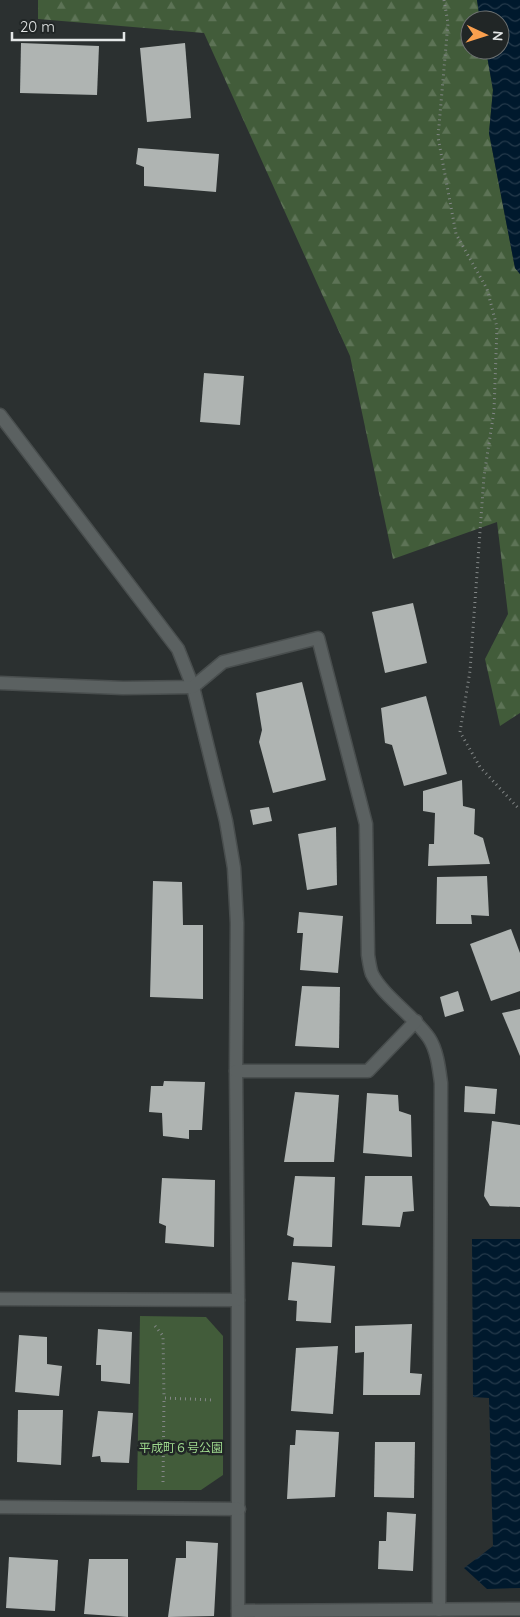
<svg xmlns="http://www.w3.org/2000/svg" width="520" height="1617" viewBox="0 0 520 1617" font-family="Quicksand,'Noto Sans JP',sans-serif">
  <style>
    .green { fill: #425c3a }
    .forest { fill: url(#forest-firs) }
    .water { fill: url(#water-waves) }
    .building { fill: #afb4b2 }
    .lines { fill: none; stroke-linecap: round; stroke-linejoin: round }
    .street-casing { stroke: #494e4e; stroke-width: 15 }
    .path { stroke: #838787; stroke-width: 3; stroke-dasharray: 1 4; stroke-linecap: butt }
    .street { stroke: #5b6161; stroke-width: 12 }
    .labels { text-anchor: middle; stroke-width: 5; stroke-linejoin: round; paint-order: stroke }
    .park-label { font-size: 12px; fill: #9ed88d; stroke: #212626 }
  </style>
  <defs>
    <pattern id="forest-firs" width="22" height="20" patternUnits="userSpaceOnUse" patternTransform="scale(1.25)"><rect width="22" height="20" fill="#425c3a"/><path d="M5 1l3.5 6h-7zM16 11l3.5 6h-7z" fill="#5d7356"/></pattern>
    <pattern id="water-waves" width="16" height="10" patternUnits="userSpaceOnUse" patternTransform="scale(1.25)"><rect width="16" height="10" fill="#00192d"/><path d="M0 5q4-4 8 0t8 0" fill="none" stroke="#253a4b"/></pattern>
  </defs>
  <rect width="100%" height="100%" fill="#2b3030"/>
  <!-- green -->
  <polygon class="green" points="140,1316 206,1317 223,1336 223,1475 201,1490 137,1490"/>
  <!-- forest -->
  <polygon class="forest" points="38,0 477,0 480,20 470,20 470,50 486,50 493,90 489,133 515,268 520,274 520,713 500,726 485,659 508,614 497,522 393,559 350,356 204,33 38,19"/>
  <!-- water -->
  <g class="water">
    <polygon points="477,0 520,0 520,274 515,268 489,133 493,90 486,50 500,50 500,20 480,20"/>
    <polygon points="472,1239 520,1239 520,1588 487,1589 464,1568 493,1546 489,1398 473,1397"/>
  </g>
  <!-- building -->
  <g class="building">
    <polygon points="21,43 99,46 97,95 20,93"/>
    <polygon points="185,43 191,118 147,122 140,48"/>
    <polygon points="138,148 219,154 216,192 144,186 144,167 136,164"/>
    <polygon points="204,373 244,376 240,425 200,422"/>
    <polygon points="413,603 427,663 385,673 372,612"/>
    <polygon points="302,682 326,780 273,793 259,742 262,730 256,693"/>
    <polygon points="426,696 447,774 404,786 392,745 385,743 381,708"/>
    <polygon points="462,780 463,806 475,809 474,834 483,838 490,864 428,866 429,844 434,844 435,813 423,811 423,791"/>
    <polygon points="269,807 272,821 253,825 250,810"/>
    <polygon points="336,827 337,885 307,890 298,834"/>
    <polygon points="487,876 489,916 471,915 472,924 436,924 437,877"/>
    <polygon points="153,881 182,882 183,925 203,925 203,999 150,997"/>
    <polygon points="299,912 343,916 338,973 300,970 303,933 297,933"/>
    <polygon points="511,929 520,953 520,991 491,1001 470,944"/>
    <polygon points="302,986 340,987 339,1048 295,1046"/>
    <polygon points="458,991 464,1011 445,1017 440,997"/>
    <polygon points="520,1009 520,1056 502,1013"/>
    <polygon points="164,1081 205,1082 202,1130 189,1130 189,1139 163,1136 162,1113 149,1112 151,1086 163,1086"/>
    <polygon points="465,1086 497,1089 495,1114 464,1112"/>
    <polygon points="295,1092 339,1095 334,1162 284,1162"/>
    <polygon points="367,1093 398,1095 399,1111 411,1115 412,1157 363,1153"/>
    <polygon points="492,1121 520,1125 520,1207 490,1206 484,1196"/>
    <polygon points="295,1176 335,1177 332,1247 293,1246 294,1238 287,1235"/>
    <polygon points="365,1176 412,1176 414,1211 403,1212 400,1227 362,1225"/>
    <polygon points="162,1178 215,1180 214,1247 165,1243 166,1226 159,1223"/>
    <polygon points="292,1262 335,1266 331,1323 296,1321 297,1301 288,1300"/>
    <polygon points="412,1324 410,1373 422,1374 420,1395 363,1395 364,1352 355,1353 355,1326"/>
    <polygon points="98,1329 132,1332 130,1384 101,1381 101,1365 96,1365"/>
    <polygon points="19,1335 47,1337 47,1364 62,1366 59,1396 15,1392"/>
    <polygon points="338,1346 333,1414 291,1411 296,1348"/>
    <polygon points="18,1410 63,1410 61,1465 17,1462"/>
    <polygon points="98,1411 133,1413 129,1463 101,1462 100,1456 92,1457"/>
    <polygon points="296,1430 339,1432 335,1497 287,1499 290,1445 295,1445"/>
    <polygon points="375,1442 415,1442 414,1498 374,1497"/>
    <polygon points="387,1512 416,1514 413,1571 378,1569 379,1541 386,1541"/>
    <polygon points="186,1541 218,1543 214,1616 168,1617 176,1558 186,1558"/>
    <polygon points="9,1557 58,1560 55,1611 6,1608"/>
    <polygon points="89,1559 128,1559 128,1617 84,1614"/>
  </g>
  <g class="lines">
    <defs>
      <g id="street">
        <polyline points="0,415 178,649 193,687 226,821 234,868 237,923 236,1071 238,1300 238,1617"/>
        <path d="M 0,683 L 123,688 L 193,687 L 223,662 L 318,638 L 366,824 L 368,955 C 369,961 370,969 372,974 C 383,996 414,1016 429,1038 C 437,1050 439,1068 441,1083 L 439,1610"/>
        <polyline points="236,1071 368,1071 416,1021"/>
        <polyline points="0,1299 238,1300"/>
        <polyline points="0,1507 239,1509"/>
        <polyline points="238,1611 520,1609"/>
      </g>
    </defs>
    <!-- street casing -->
    <use href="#street" class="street-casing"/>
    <!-- path -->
    <g class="path">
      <polyline points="444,0 448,23 438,137 456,234 487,289 497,327 494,411 484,476 470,671 460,732 480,767 520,810"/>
      <polyline points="155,1326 163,1336 164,1398"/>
      <polyline points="163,1482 164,1398 213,1400"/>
    </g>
    <!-- street -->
    <use href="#street" class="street"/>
  </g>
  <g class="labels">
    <!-- park labels -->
    <g class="park-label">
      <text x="181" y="1452">平成町６号公園</text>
    </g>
  </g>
  <!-- north arrow -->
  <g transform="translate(485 35) rotate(94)"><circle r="24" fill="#212626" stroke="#6f7373"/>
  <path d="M0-4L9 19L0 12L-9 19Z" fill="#fa9f4e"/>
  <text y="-8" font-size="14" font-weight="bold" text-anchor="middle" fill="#e4e7e7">N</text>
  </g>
  <!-- scale -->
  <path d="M12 32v8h112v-8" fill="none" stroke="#e4e7e7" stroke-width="2.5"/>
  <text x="20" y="32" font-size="15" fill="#e4e7e7" stroke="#212626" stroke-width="4" paint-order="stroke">20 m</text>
</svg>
